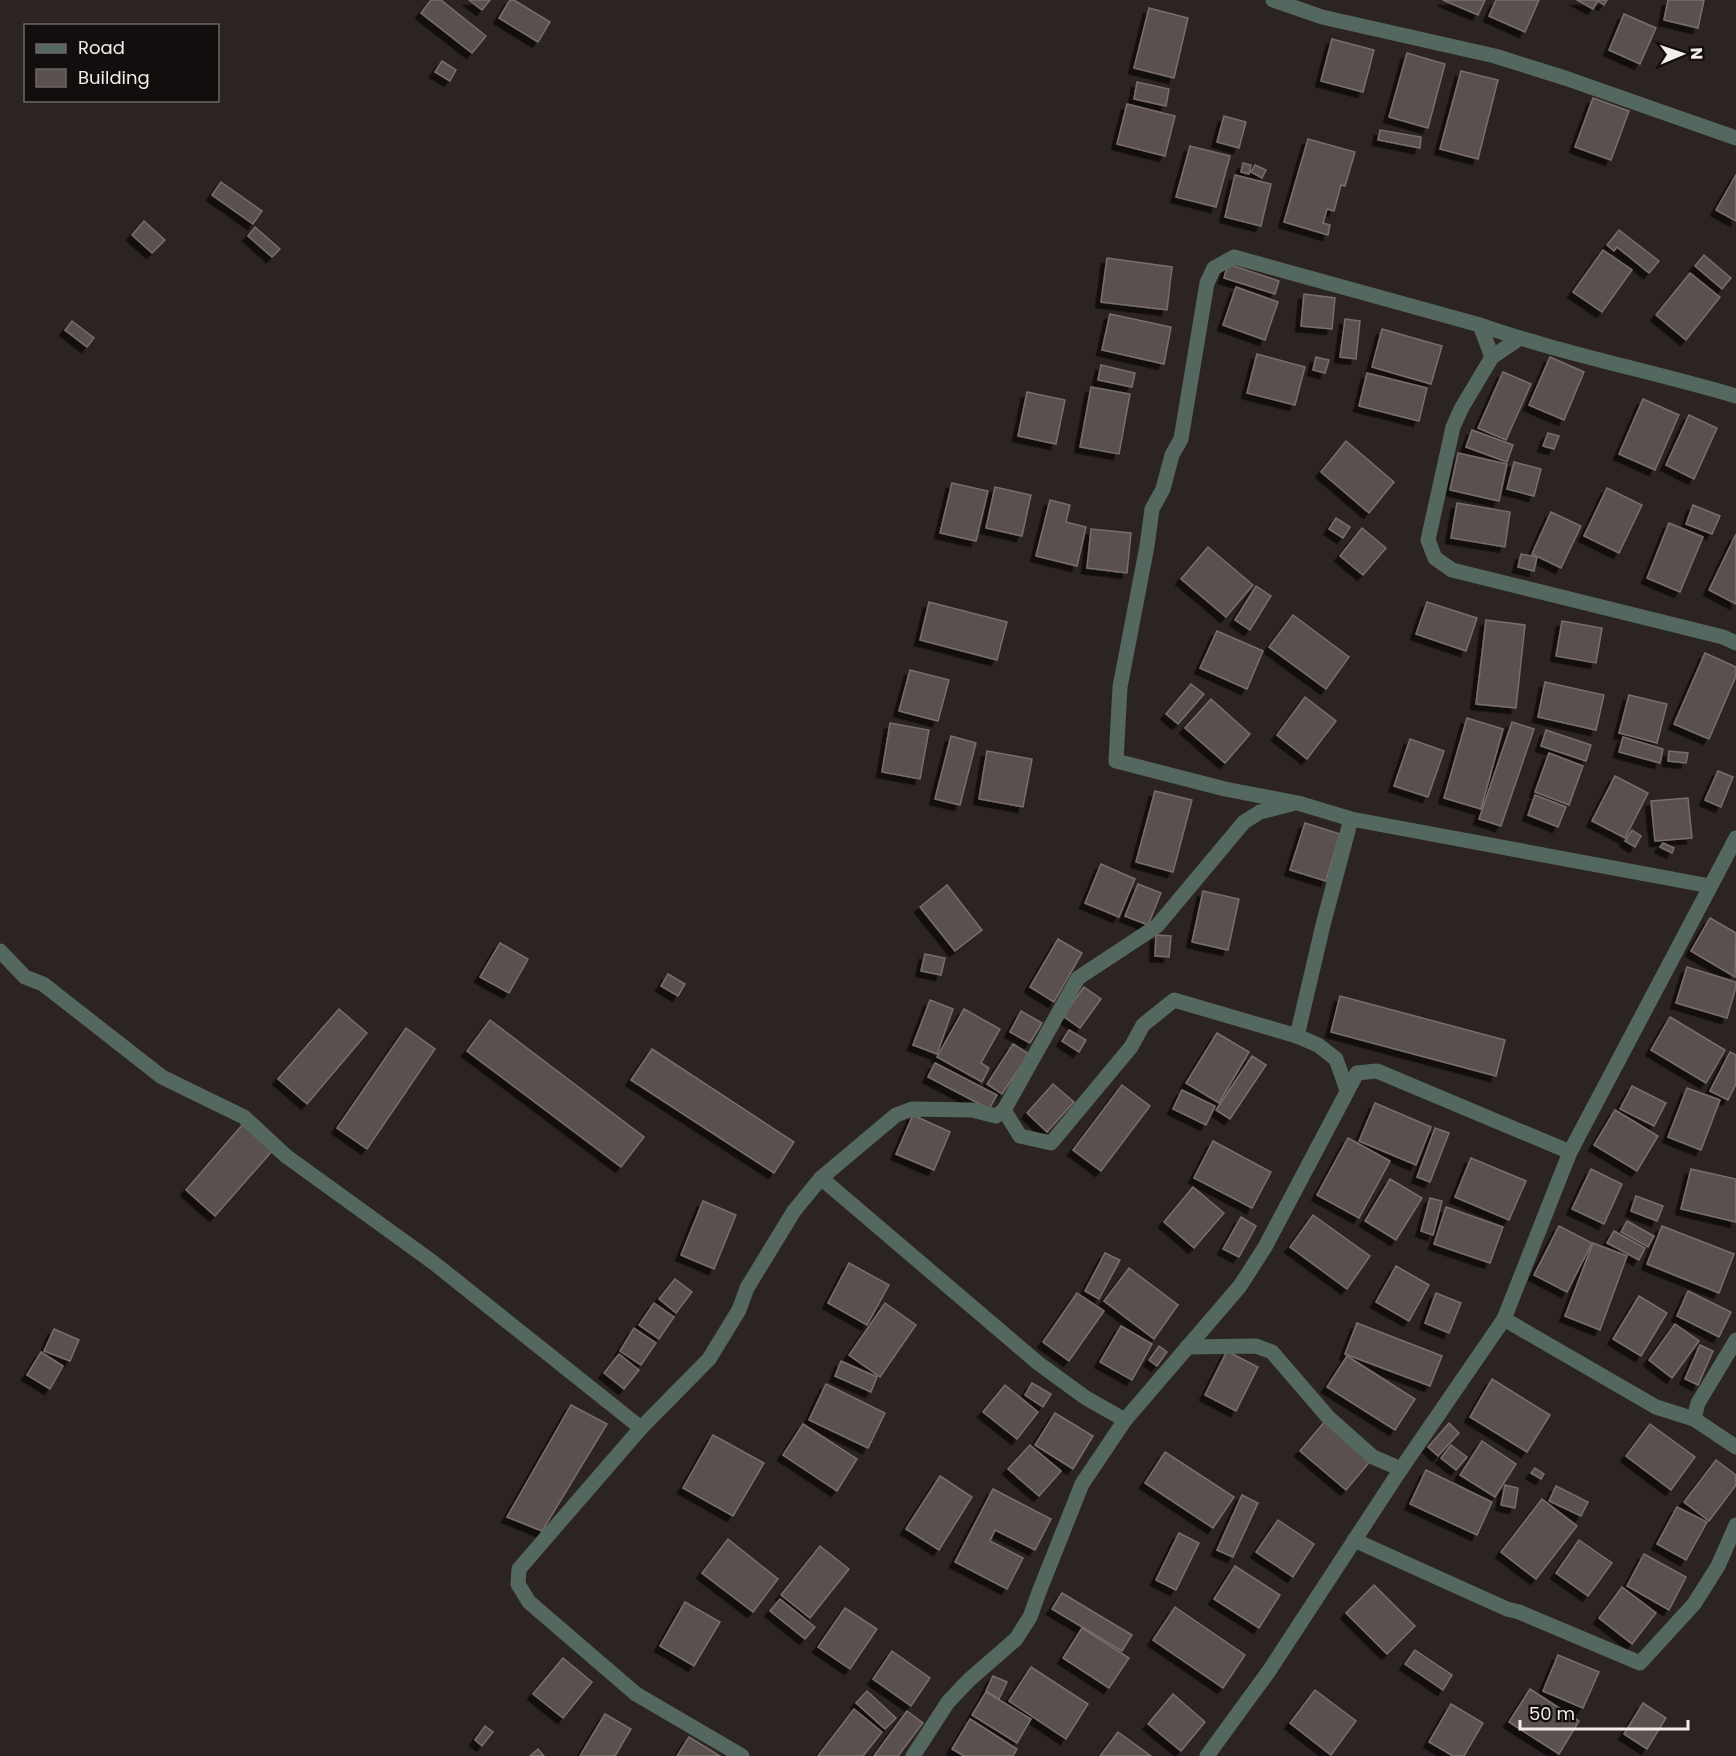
<svg xmlns="http://www.w3.org/2000/svg" width="1736" height="1756" viewBox="0 0 1736 1756" font-family="Poppins,sans-serif">
  <style>
    .building { fill: #5a514f; stroke: #786e6c; stroke-width: 1.5; filter: url(#shadow) }
    .lines { fill: none; stroke-linecap: round; stroke-linejoin: round }
    .minor { stroke: #546860; stroke-width: 15 }
  </style>
  <defs>
    <filter id="shadow"><feDropShadow dx="-5.5" dy="5.5" stdDeviation="0" flood-color="#0009"/></filter>
  </defs>
  <rect width="100%" height="100%" fill="#2c2422"/>
  <!-- building -->
  <g class="building">
    <polygon points="431,0 441,0 486,36 472,53 421,13"/>
    <polygon points="469,0 490,0 482,10"/>
    <polygon points="510,0 514,0 550,22 538,42 499,18"/>
    <polygon points="1443,0 1485,0 1478,15"/>
    <polygon points="1496,0 1539,0 1525,32 1489,16"/>
    <polygon points="1577,0 1607,0 1604,5 1598,1 1593,9"/>
    <polygon points="1668,0 1704,0 1698,28 1664,20"/>
    <polygon points="1149,8 1188,18 1174,78 1134,68"/>
    <polygon points="1624,14 1656,28 1640,64 1609,50"/>
    <polygon points="1332,39 1374,50 1363,92 1321,81"/>
    <polygon points="1407,53 1445,64 1428,128 1389,117"/>
    <polygon points="442,61 456,70 450,81 435,72"/>
    <polygon points="1461,71 1498,80 1478,159 1440,149"/>
    <polygon points="1137,82 1169,89 1166,106 1134,99"/>
    <polygon points="1593,98 1629,111 1611,160 1575,147"/>
    <polygon points="1127,104 1175,116 1165,156 1117,144"/>
    <polygon points="1224,116 1246,122 1239,148 1217,142"/>
    <polygon points="1380,130 1421,137 1420,148 1378,140"/>
    <polygon points="1308,139 1355,152 1345,186 1341,185 1334,211 1327,209 1323,223 1330,225 1328,235 1284,222"/>
    <polygon points="1190,146 1230,156 1216,207 1176,197"/>
    <polygon points="1243,163 1251,165 1249,174 1241,172"/>
    <polygon points="1255,165 1266,170 1262,178 1251,172"/>
    <polygon points="1235,175 1271,184 1261,226 1225,217"/>
    <polygon points="1736,175 1736,221 1716,210"/>
    <polygon points="221,182 262,211 253,224 212,195"/>
    <polygon points="144,221 165,240 152,253 132,235"/>
    <polygon points="255,227 280,249 272,257 248,236"/>
    <polygon points="1619,230 1659,261 1649,273 1617,247 1614,251 1607,245"/>
    <polygon points="1603,250 1632,270 1602,312 1573,292"/>
    <polygon points="1704,255 1731,278 1722,289 1695,266"/>
    <polygon points="1107,258 1172,267 1167,310 1101,302"/>
    <polygon points="1228,264 1279,281 1275,294 1224,278"/>
    <polygon points="1690,273 1720,297 1686,340 1656,315"/>
    <polygon points="1236,287 1278,302 1265,340 1223,325"/>
    <polygon points="1304,294 1335,298 1332,329 1301,326"/>
    <polygon points="1110,314 1171,327 1164,364 1102,350"/>
    <polygon points="1345,319 1360,321 1356,359 1340,357"/>
    <polygon points="72,321 94,338 87,347 65,330"/>
    <polygon points="1382,329 1442,346 1431,384 1372,367"/>
    <polygon points="1257,354 1305,367 1295,405 1247,393"/>
    <polygon points="1316,357 1329,360 1325,373 1313,370"/>
    <polygon points="1550,357 1584,372 1564,420 1529,405"/>
    <polygon points="1101,365 1135,373 1132,387 1098,380"/>
    <polygon points="1503,372 1531,384 1506,440 1478,428"/>
    <polygon points="1367,373 1427,388 1419,421 1359,406"/>
    <polygon points="1091,387 1130,394 1119,454 1080,447"/>
    <polygon points="1027,392 1065,400 1056,444 1018,436"/>
    <polygon points="1643,399 1679,415 1655,470 1619,454"/>
    <polygon points="1689,415 1717,428 1694,479 1666,465"/>
    <polygon points="1472,430 1513,445 1507,462 1466,447"/>
    <polygon points="1548,433 1559,436 1554,449 1543,446"/>
    <polygon points="1346,441 1394,482 1369,513 1321,472"/>
    <polygon points="1458,453 1507,464 1499,501 1450,490"/>
    <polygon points="1514,462 1541,469 1534,496 1507,489"/>
    <polygon points="952,483 988,491 976,541 940,533"/>
    <polygon points="995,487 1031,495 1022,536 986,528"/>
    <polygon points="1607,488 1642,505 1619,553 1584,536"/>
    <polygon points="1050,500 1070,505 1066,522 1086,527 1077,566 1036,556"/>
    <polygon points="1457,503 1510,512 1505,547 1451,538"/>
    <polygon points="1693,505 1720,516 1712,534 1686,524"/>
    <polygon points="1551,512 1581,526 1561,568 1532,554"/>
    <polygon points="1336,518 1350,527 1343,538 1329,529"/>
    <polygon points="1669,523 1703,537 1680,592 1647,578"/>
    <polygon points="1362,528 1386,548 1363,575 1340,556"/>
    <polygon points="1091,529 1131,533 1127,573 1087,568"/>
    <polygon points="1736,534 1736,604 1709,590"/>
    <polygon points="1208,547 1253,585 1226,617 1181,579"/>
    <polygon points="1521,554 1537,557 1534,571 1518,567"/>
    <polygon points="1256,586 1271,596 1250,630 1235,620"/>
    <polygon points="929,602 1007,622 997,660 920,640"/>
    <polygon points="1427,602 1477,618 1466,651 1416,634"/>
    <polygon points="1293,615 1349,657 1326,689 1269,647"/>
    <polygon points="1486,620 1525,625 1516,708 1476,704"/>
    <polygon points="1562,621 1602,628 1596,663 1556,656"/>
    <polygon points="1217,631 1263,651 1247,689 1200,668"/>
    <polygon points="1705,653 1736,667 1736,676 1709,739 1674,724"/>
    <polygon points="910,670 949,680 938,721 899,711"/>
    <polygon points="1545,682 1604,695 1596,730 1538,717"/>
    <polygon points="1191,684 1204,694 1178,724 1166,714"/>
    <polygon points="1629,695 1667,704 1657,743 1619,733"/>
    <polygon points="1305,697 1336,721 1307,759 1277,735"/>
    <polygon points="1211,699 1250,734 1225,763 1185,728"/>
    <polygon points="1467,718 1503,729 1481,809 1444,798"/>
    <polygon points="1512,722 1534,729 1501,826 1479,819"/>
    <polygon points="890,723 929,730 920,779 882,772"/>
    <polygon points="1546,730 1591,745 1586,761 1541,746"/>
    <polygon points="951,736 976,743 960,805 935,799"/>
    <polygon points="1623,737 1663,749 1660,763 1619,752"/>
    <polygon points="1410,739 1444,751 1428,797 1394,786"/>
    <polygon points="987,751 1032,759 1023,807 979,799"/>
    <polygon points="1669,751 1688,753 1686,763 1668,761"/>
    <polygon points="1549,753 1583,766 1569,805 1535,792"/>
    <polygon points="1718,771 1733,777 1721,807 1705,800"/>
    <polygon points="1615,776 1648,793 1625,838 1592,821"/>
    <polygon points="1155,791 1192,800 1173,872 1136,862"/>
    <polygon points="1535,795 1566,807 1558,827 1528,815"/>
    <polygon points="1688,798 1692,838 1655,841 1651,801"/>
    <polygon points="1305,823 1340,834 1326,881 1290,870"/>
    <polygon points="1632,830 1641,836 1635,847 1625,841"/>
    <polygon points="1663,843 1674,848 1672,853 1660,847"/>
    <polygon points="1101,864 1135,879 1119,917 1085,903"/>
    <polygon points="1138,884 1161,893 1148,925 1125,916"/>
    <polygon points="947,885 982,930 955,951 920,907"/>
    <polygon points="1203,891 1239,899 1228,950 1192,942"/>
    <polygon points="1710,918 1736,933 1735,977 1691,951"/>
    <polygon points="1156,935 1171,936 1169,957 1155,956"/>
    <polygon points="1058,939 1082,953 1054,1002 1030,987"/>
    <polygon points="500,943 528,959 509,993 480,977"/>
    <polygon points="925,954 945,958 941,975 921,971"/>
    <polygon points="1687,967 1736,982 1736,987 1727,1018 1676,1003"/>
    <polygon points="668,974 685,984 678,996 661,986"/>
    <polygon points="1084,987 1101,999 1080,1028 1063,1016"/>
    <polygon points="1340,996 1505,1040 1496,1076 1331,1032"/>
    <polygon points="930,1000 953,1009 937,1054 913,1045"/>
    <polygon points="339,1009 367,1033 307,1104 278,1079"/>
    <polygon points="964,1009 1000,1029 981,1063 989,1068 982,1082 937,1057"/>
    <polygon points="1021,1011 1042,1023 1030,1043 1010,1032"/>
    <polygon points="1670,1017 1725,1050 1706,1083 1651,1050"/>
    <polygon points="490,1020 644,1137 621,1167 467,1051"/>
    <polygon points="406,1028 435,1049 367,1149 337,1128"/>
    <polygon points="1069,1030 1086,1040 1079,1052 1062,1041"/>
    <polygon points="1217,1033 1249,1052 1219,1103 1186,1083"/>
    <polygon points="1013,1044 1029,1054 1002,1094 987,1084"/>
    <polygon points="652,1049 794,1142 774,1173 631,1080"/>
    <polygon points="1730,1052 1736,1055 1736,1084 1728,1100 1710,1091"/>
    <polygon points="1252,1056 1266,1065 1230,1119 1216,1110"/>
    <polygon points="935,1063 997,1095 989,1109 928,1077"/>
    <polygon points="1053,1084 1074,1102 1047,1132 1027,1113"/>
    <polygon points="1122,1085 1150,1106 1101,1171 1073,1150"/>
    <polygon points="1632,1086 1666,1103 1654,1126 1620,1109"/>
    <polygon points="1687,1088 1720,1100 1701,1150 1668,1137"/>
    <polygon points="1182,1090 1215,1106 1206,1125 1173,1109"/>
    <polygon points="1375,1103 1431,1127 1416,1165 1359,1141"/>
    <polygon points="1615,1110 1658,1136 1637,1171 1594,1145"/>
    <polygon points="913,1115 950,1132 934,1170 896,1154"/>
    <polygon points="243,1124 273,1150 215,1216 186,1190"/>
    <polygon points="1435,1128 1449,1133 1430,1182 1417,1177"/>
    <polygon points="1348,1138 1390,1161 1359,1218 1317,1195"/>
    <polygon points="1213,1141 1271,1172 1252,1208 1194,1178"/>
    <polygon points="1471,1158 1526,1181 1509,1220 1455,1197"/>
    <polygon points="1591,1169 1622,1184 1604,1224 1572,1209"/>
    <polygon points="1691,1169 1736,1179 1736,1222 1681,1209"/>
    <polygon points="1390,1179 1422,1198 1396,1240 1365,1221"/>
    <polygon points="1193,1187 1224,1213 1194,1248 1164,1222"/>
    <polygon points="1636,1196 1663,1206 1657,1221 1631,1211"/>
    <polygon points="1430,1198 1442,1201 1433,1235 1421,1231"/>
    <polygon points="703,1201 736,1215 714,1269 681,1255"/>
    <polygon points="1446,1207 1503,1227 1490,1263 1434,1244"/>
    <polygon points="1313,1215 1370,1256 1347,1289 1290,1247"/>
    <polygon points="1241,1217 1256,1226 1239,1257 1223,1249"/>
    <polygon points="1627,1221 1654,1236 1648,1247 1621,1232"/>
    <polygon points="1559,1226 1592,1243 1567,1292 1534,1275"/>
    <polygon points="1662,1226 1734,1254 1719,1293 1647,1264"/>
    <polygon points="1614,1231 1645,1248 1639,1260 1607,1243"/>
    <polygon points="1593,1243 1627,1256 1600,1330 1565,1316"/>
    <polygon points="1105,1253 1120,1260 1099,1299 1085,1291"/>
    <polygon points="849,1263 889,1285 867,1325 828,1303"/>
    <polygon points="1396,1266 1429,1285 1409,1321 1376,1302"/>
    <polygon points="1129,1268 1178,1305 1154,1339 1104,1301"/>
    <polygon points="675,1279 692,1292 676,1313 659,1299"/>
    <polygon points="1688,1291 1731,1312 1719,1337 1677,1316"/>
    <polygon points="1077,1293 1104,1311 1069,1361 1043,1342"/>
    <polygon points="1436,1293 1461,1303 1449,1333 1425,1323"/>
    <polygon points="1639,1296 1667,1313 1641,1356 1613,1339"/>
    <polygon points="654,1303 674,1317 659,1339 639,1325"/>
    <polygon points="885,1303 916,1325 880,1377 849,1355"/>
    <polygon points="1357,1323 1442,1356 1430,1386 1345,1354"/>
    <polygon points="1675,1324 1699,1341 1672,1378 1649,1360"/>
    <polygon points="1121,1326 1152,1344 1132,1380 1100,1362"/>
    <polygon points="634,1328 656,1343 641,1365 620,1351"/>
    <polygon points="54,1329 79,1340 70,1361 44,1351"/>
    <polygon points="1700,1345 1713,1351 1698,1385 1685,1379"/>
    <polygon points="1159,1346 1167,1352 1157,1366 1149,1360"/>
    <polygon points="1227,1351 1258,1367 1236,1411 1205,1395"/>
    <polygon points="41,1352 63,1366 50,1389 27,1375"/>
    <polygon points="619,1354 639,1370 624,1389 604,1373"/>
    <polygon points="1347,1356 1415,1399 1395,1430 1327,1387"/>
    <polygon points="841,1361 877,1377 871,1392 835,1376"/>
    <polygon points="1492,1379 1550,1415 1527,1452 1470,1417"/>
    <polygon points="1032,1383 1051,1394 1043,1407 1025,1395"/>
    <polygon points="826,1384 885,1413 868,1448 809,1420"/>
    <polygon points="1005,1385 1038,1412 1017,1439 983,1412"/>
    <polygon points="571,1405 607,1424 542,1531 507,1517"/>
    <polygon points="1055,1413 1093,1436 1073,1469 1035,1445"/>
    <polygon points="1326,1420 1372,1459 1346,1490 1300,1451"/>
    <polygon points="1449,1423 1459,1433 1438,1456 1428,1447"/>
    <polygon points="803,1424 857,1459 837,1491 783,1455"/>
    <polygon points="1650,1424 1695,1457 1671,1490 1626,1456"/>
    <polygon points="713,1435 764,1463 733,1516 683,1488"/>
    <polygon points="1482,1441 1516,1464 1495,1497 1460,1475"/>
    <polygon points="1030,1445 1061,1471 1039,1496 1008,1469"/>
    <polygon points="1451,1445 1467,1457 1456,1470 1441,1458"/>
    <polygon points="1165,1452 1234,1497 1213,1528 1145,1483"/>
    <polygon points="1716,1460 1736,1475 1736,1485 1709,1521 1684,1502"/>
    <polygon points="1535,1468 1544,1474 1541,1479 1531,1473"/>
    <polygon points="1426,1470 1492,1502 1477,1535 1410,1504"/>
    <polygon points="940,1476 972,1497 939,1550 906,1529"/>
    <polygon points="1505,1485 1518,1488 1515,1508 1501,1505"/>
    <polygon points="1556,1486 1588,1502 1581,1516 1549,1501"/>
    <polygon points="993,1489 1051,1519 1035,1550 995,1530 990,1541 1023,1558 1007,1589 955,1562"/>
    <polygon points="1242,1495 1258,1503 1233,1557 1217,1550"/>
    <polygon points="1542,1499 1577,1526 1536,1579 1501,1552"/>
    <polygon points="1677,1507 1707,1522 1686,1560 1657,1544"/>
    <polygon points="1278,1520 1314,1544 1293,1577 1256,1552"/>
    <polygon points="1179,1533 1199,1543 1176,1590 1156,1580"/>
    <polygon points="728,1539 778,1579 753,1612 702,1573"/>
    <polygon points="1579,1540 1612,1563 1588,1596 1556,1573"/>
    <polygon points="820,1546 849,1569 810,1618 781,1595"/>
    <polygon points="1644,1554 1686,1577 1669,1610 1627,1586"/>
    <polygon points="1235,1566 1280,1595 1259,1628 1214,1599"/>
    <polygon points="1374,1585 1415,1626 1387,1654 1346,1613"/>
    <polygon points="1622,1587 1656,1613 1632,1644 1599,1618"/>
    <polygon points="1062,1593 1132,1635 1122,1651 1052,1609"/>
    <polygon points="780,1599 815,1627 805,1639 770,1611"/>
    <polygon points="685,1602 720,1622 694,1666 660,1646"/>
    <polygon points="1175,1607 1245,1655 1223,1688 1153,1640"/>
    <polygon points="845,1608 877,1629 850,1669 818,1647"/>
    <polygon points="1082,1628 1129,1658 1109,1688 1063,1658"/>
    <polygon points="1415,1650 1452,1675 1443,1690 1405,1664"/>
    <polygon points="892,1651 930,1678 911,1706 873,1679"/>
    <polygon points="1558,1655 1599,1672 1583,1708 1543,1691"/>
    <polygon points="563,1658 592,1682 563,1718 533,1694"/>
    <polygon points="1031,1667 1088,1704 1066,1739 1009,1701"/>
    <polygon points="993,1676 1007,1682 999,1699 986,1691"/>
    <polygon points="1530,1689 1579,1721 1559,1754 1509,1722"/>
    <polygon points="1315,1690 1356,1721 1331,1755 1290,1723"/>
    <polygon points="867,1691 896,1718 885,1729 856,1703"/>
    <polygon points="986,1692 1031,1719 1017,1743 972,1715"/>
    <polygon points="1173,1694 1205,1722 1181,1751 1148,1724"/>
    <polygon points="1643,1703 1666,1718 1647,1749 1624,1734"/>
    <polygon points="1451,1704 1483,1723 1464,1756 1453,1756 1429,1742"/>
    <polygon points="854,1709 882,1732 863,1756 818,1756"/>
    <polygon points="907,1711 923,1723 898,1756 874,1756"/>
    <polygon points="605,1714 631,1729 615,1756 580,1756"/>
    <polygon points="970,1719 1017,1749 1013,1756 964,1756 952,1749"/>
    <polygon points="485,1726 493,1732 482,1746 475,1740"/>
    <polygon points="1118,1732 1151,1756 1100,1756"/>
    <polygon points="689,1737 720,1756 677,1756"/>
    <polygon points="538,1749 544,1756 530,1756"/>
  </g>
  <g class="lines">
    <!-- minor -->
    <g class="minor">
      <polyline points="1273,0 1322,17 1495,56 1565,78 1736,138"/>
      <polyline points="1480,325 1492,357"/>
      <polyline points="1520,338 1492,357 1461,409 1453,427 1428,540 1435,558 1452,570 1723,637 1736,643"/>
      <path d="M 1710,886 L 1351,819 L 1298,803 L 1225,789 L 1116,761 L 1120,687 L 1147,546 L 1152,509 L 1163,489 L 1172,455 L 1181,439 L 1207,283 L 1214,268 L 1234,257 L 1480,325 C 1564,354 1651,371 1736,396"/>
      <polyline points="0,951 25,977 43,984 162,1077 244,1117 286,1156 434,1263 641,1428"/>
      <polyline points="1297,1036 1318,1045 1336,1059 1347,1090"/>
      <polyline points="1004,1110 1020,1136 1051,1143 1131,1047 1143,1025 1174,1000 1297,1036 1323,925 1351,819"/>
      <polyline points="821,1178 1038,1363 1086,1398 1125,1420"/>
      <polyline points="1504,1319 1656,1407 1694,1419 1736,1447"/>
      <polyline points="1187,1347 1256,1346 1272,1352 1328,1417 1373,1457 1401,1469"/>
      <polyline points="1694,1419 1698,1403 1736,1340"/>
      <polyline points="1354,1540 1507,1609 1519,1612 1640,1663 1694,1604 1718,1566 1736,1525"/>
      <polyline points="742,1756 636,1694 529,1602 518,1584 519,1569 641,1428 709,1359 739,1310 747,1288 794,1211 821,1178 896,1115 912,1109 972,1110 996,1116 1004,1110 1078,978 1157,926 1244,822 1260,812 1292,804"/>
      <polyline points="913,1756 948,1702 969,1680 1016,1639 1030,1617 1039,1592 1082,1484 1125,1420 1240,1286 1265,1247 1357,1073 1377,1071 1570,1152"/>
      <polyline points="1207,1756 1269,1671 1401,1469 1504,1319 1570,1152 1736,838"/>
    </g>
  </g>
  <!-- legend -->
  <rect x="24" y="24" width="195" height="78" fill="#120e0d" stroke="#6c6766" stroke-width="1.5"/>
  <rect x="36" y="44" width="30" height="9" fill="#546860" stroke="#6c6766" stroke-width="1.5"/>
  <text x="78" y="54" font-size="18" fill="#f2eceb">Road</text>
  <rect x="36" y="69" width="30" height="18" fill="#5a514f" stroke="#6c6766" stroke-width="1.5"/>
  <text x="78" y="84" font-size="18" fill="#f2eceb">Building</text>
  <!-- north arrow -->
  <g transform="translate(1682 54) rotate(88)" stroke="#120e0d" stroke-width="4.5" paint-order="stroke">
  <path d="M0-4.5L10 22L0 15L-10 22Z" fill="#f2eceb"/>
  <text y="-9" font-size="16" font-weight="bold" text-anchor="middle" fill="#f2eceb">N</text>
  </g>
  <!-- scale -->
  <path d="M1520 1720v9h168v-9" fill="none" stroke="#f2eceb" stroke-width="3"/>
  <text x="1529" y="1720" font-size="18" fill="#f2eceb" stroke="#120e0d" stroke-width="4.5" paint-order="stroke">50 m</text>
</svg>
